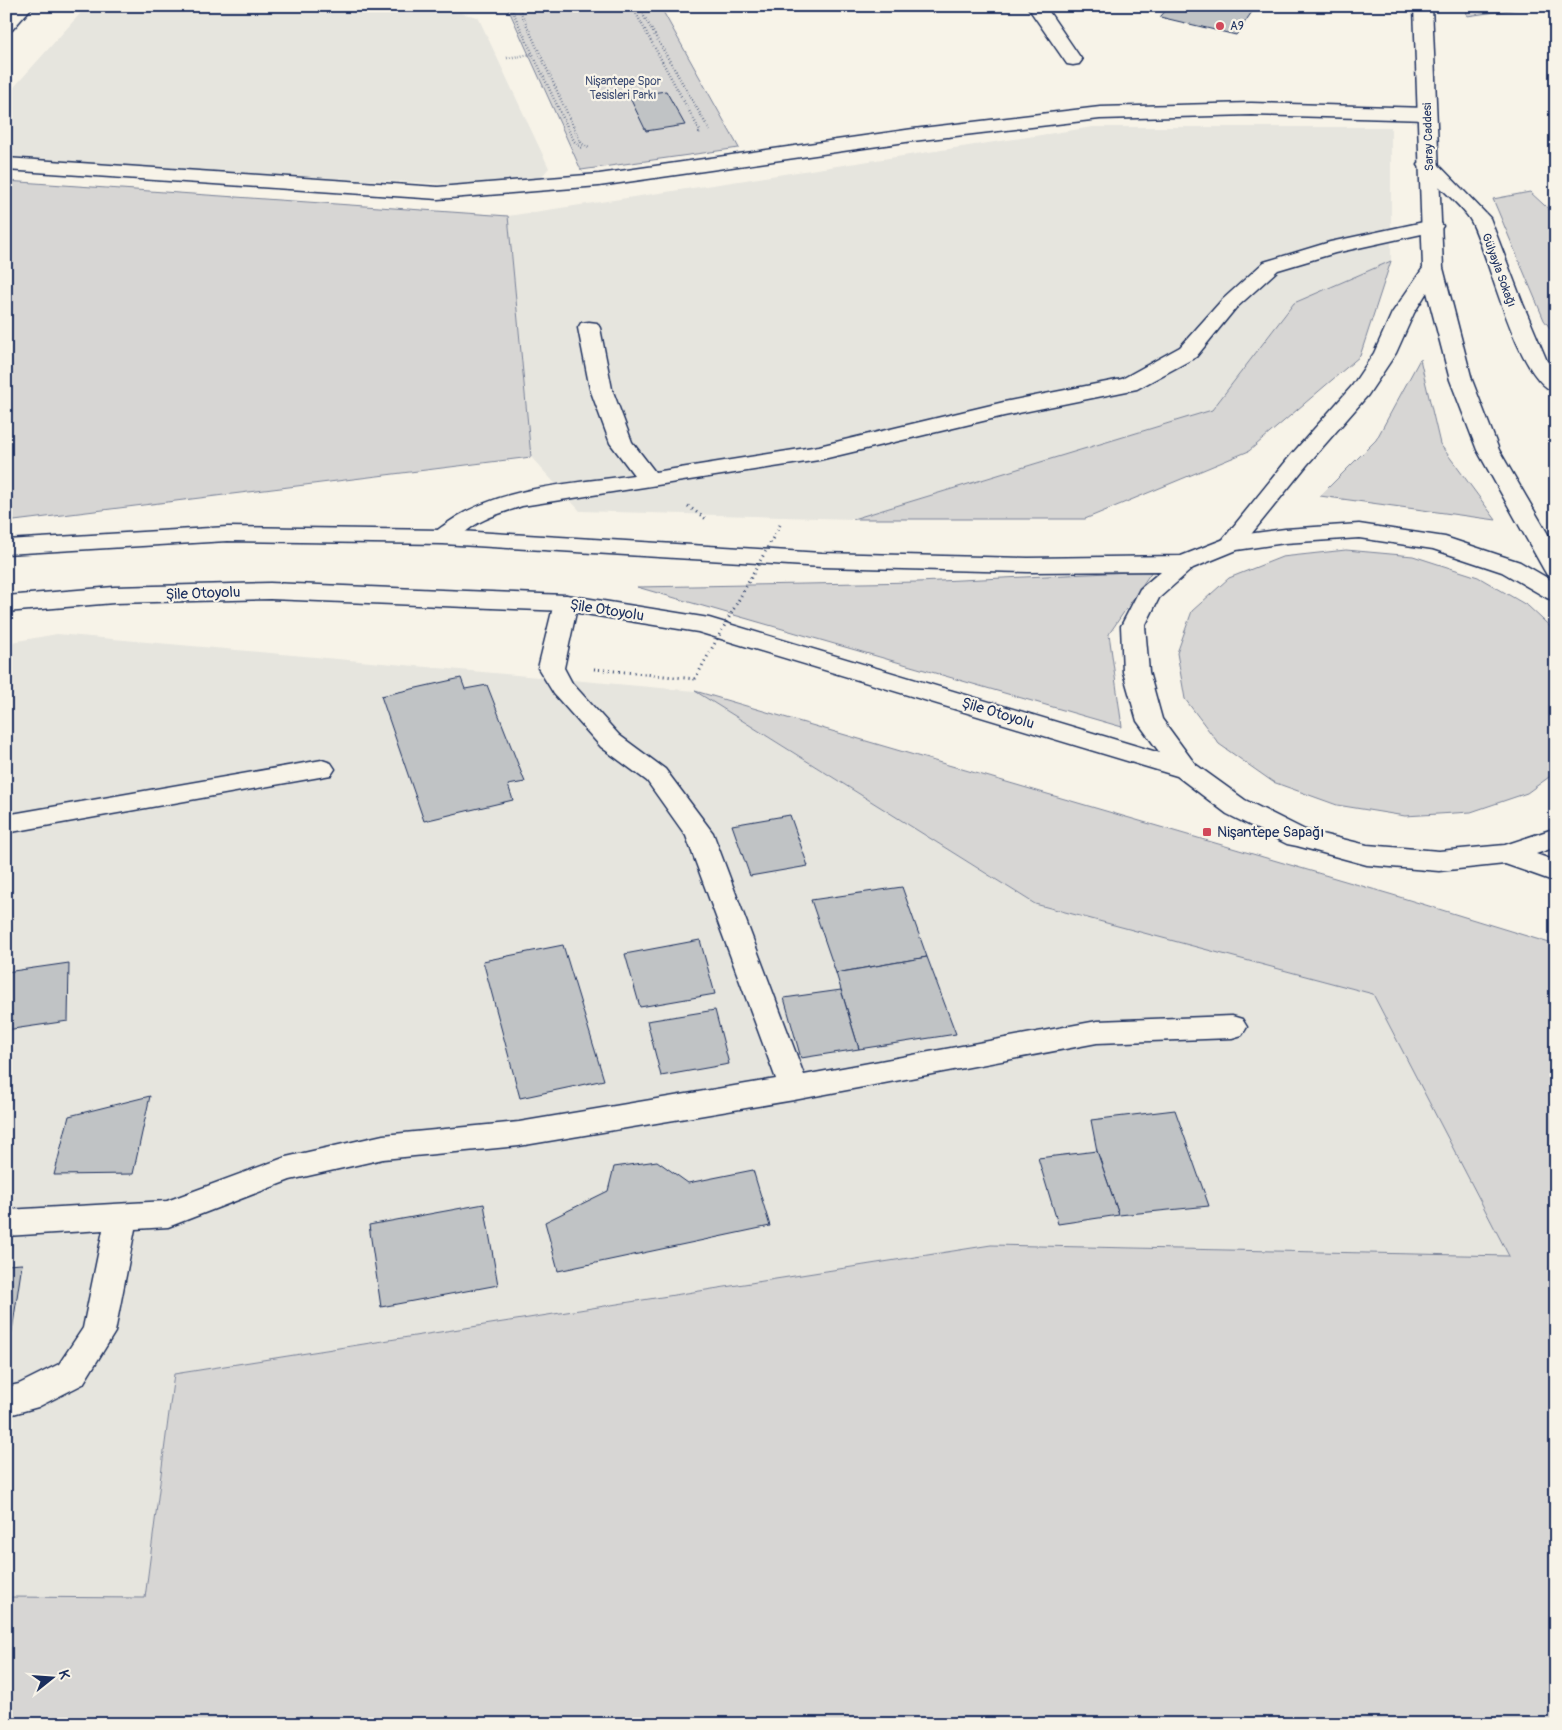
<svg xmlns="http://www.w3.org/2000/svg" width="1562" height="1730" viewBox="0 0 1562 1730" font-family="Pangolin,sans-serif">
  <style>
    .built { fill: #e6e5de }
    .green { fill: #d7d6d4; stroke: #798299 }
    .building { fill: #c0c3c5; stroke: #1b2f5e }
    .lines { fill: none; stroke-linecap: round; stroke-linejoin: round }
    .minor-casing { stroke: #1b2f5e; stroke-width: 3 }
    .major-casing { stroke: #1b2f5e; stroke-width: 3 }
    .highway-casing { stroke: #1b2f5e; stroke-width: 3 }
    .path-far1 { stroke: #1b2f5e; stroke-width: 2.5; stroke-dasharray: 0.5 2.5; stroke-linecap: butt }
    .path { stroke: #1b2f5e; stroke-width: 3; stroke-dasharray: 1 4; stroke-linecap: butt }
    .minor { fill: #f7f3e8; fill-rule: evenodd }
    .major { fill: #f7f3e8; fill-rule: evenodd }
    .highway { fill: #f7f3e8; fill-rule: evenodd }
    .path-bridge { stroke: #1b2f5e; stroke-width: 3; stroke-dasharray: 1 4; stroke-linecap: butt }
    .poi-dot { fill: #d1495b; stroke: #f7f3e8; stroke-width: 2 }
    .labels { text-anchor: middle; stroke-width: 4.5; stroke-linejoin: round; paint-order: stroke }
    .far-poi-label { font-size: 12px; fill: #1b2f5e; stroke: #f7f3e8; text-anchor: start }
    .far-park-label { font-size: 12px; fill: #415076; stroke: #f7f3e8 }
    .far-street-label { font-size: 12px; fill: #1b2f5e; stroke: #f7f3e8 }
    .street-label { font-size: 15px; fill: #1b2f5e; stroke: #f7f3e8 }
    .poi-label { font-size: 15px; fill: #1b2f5e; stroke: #f7f3e8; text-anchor: start }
  </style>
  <rect width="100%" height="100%" fill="#f7f3e8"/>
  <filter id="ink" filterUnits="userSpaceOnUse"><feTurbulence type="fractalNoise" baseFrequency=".02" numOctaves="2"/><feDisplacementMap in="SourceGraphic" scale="10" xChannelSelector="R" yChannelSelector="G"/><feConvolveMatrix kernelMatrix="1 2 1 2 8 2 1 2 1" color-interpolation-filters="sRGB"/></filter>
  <g filter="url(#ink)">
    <!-- built -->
    <g class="built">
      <polygon points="87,6 393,6 451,11 478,17 549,168 537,182 483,186 6,161 6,96"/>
      <polygon points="1093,127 1391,127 1391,261 1294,303 1212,410 853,519 580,511 531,457 508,216"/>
      <polygon points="57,634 695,691 1035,904 1373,994 1509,1256 991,1245 174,1374 145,1599 6,1597 6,643"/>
    </g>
    <!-- green -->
    <g class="green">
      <polygon points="507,6 660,6 739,148 581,170"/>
      <polygon points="1466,6 1539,6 1467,16"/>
      <polygon points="6,181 508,216 531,457 6,522"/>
      <polygon points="1530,192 1556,216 1556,336 1544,320 1493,199"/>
      <polygon points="1391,261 1360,356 1249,451 1085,519 853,519 1212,410 1294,303"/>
      <polygon points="1420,359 1440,444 1496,520 1320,496 1376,440"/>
      <polygon points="1346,550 1413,556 1478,577 1528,606 1556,632 1556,772 1527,793 1471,812 1405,816 1337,805 1273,782 1219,744 1185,699 1177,653 1192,611 1229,578 1282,557"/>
      <polygon points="1152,571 1109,634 1122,727 637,587 918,582"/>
      <polygon points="695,691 1393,895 1556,945 1556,1724 6,1724 6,1597 145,1598 174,1374 991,1245 1509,1256 1373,994 1035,904"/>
    </g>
    <!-- building -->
    <g class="building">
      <polygon points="1170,6 1256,6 1236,35 1160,17"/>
      <polygon points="666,91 685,125 646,131 629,96"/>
      <polygon points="461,678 465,689 487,685 525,782 508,785 513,800 424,821 381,696"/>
      <polygon points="790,815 808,866 750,876 732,825"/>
      <polygon points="902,887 927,957 836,973 811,900"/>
      <polygon points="700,940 715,994 640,1007 625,954"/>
      <polygon points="563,945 604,1080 520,1098 483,961"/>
      <polygon points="927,957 956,1034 859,1049 836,973"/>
      <polygon points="69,963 68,1021 6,1030 6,972"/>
      <polygon points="841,990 859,1049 801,1058 784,998"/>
      <polygon points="715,1010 729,1064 661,1076 647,1021"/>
      <polygon points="150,1096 133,1174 54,1175 69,1116"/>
      <polygon points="1175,1110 1209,1206 1119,1215 1097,1151 1091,1120"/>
      <polygon points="1097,1151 1119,1215 1058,1224 1038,1158"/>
      <polygon points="657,1161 688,1183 753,1170 770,1226 558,1271 545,1222 608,1191 614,1167"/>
      <polygon points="484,1204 498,1285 381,1307 369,1225"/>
      <polygon points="22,1264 6,1371 6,1265"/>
    </g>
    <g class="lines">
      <defs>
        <g id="minor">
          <polygon points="14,6 33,6 12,30 6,31 6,15"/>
          <polygon points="1027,6 1045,6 1082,60 1079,64 1073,65 1067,64"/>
          <polygon points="1251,103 1427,108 1434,110 1436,114 1434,118 1427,120 1251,115 1100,119 913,141 599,186 438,199 6,170 6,158 438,187 599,174 913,129 1100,107"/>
          <path d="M 1428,159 L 1435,161 L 1490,218 L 1523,304 L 1547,361 L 1556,371 L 1556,392 C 1517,382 1490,257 1471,221 C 1465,209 1433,181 1421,169 L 1418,165 L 1421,161 Z"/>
          <path d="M 1433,220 L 1440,222 L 1443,226 L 1440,230 L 1335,253 L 1278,270 L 1235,309 L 1196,357 L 1137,389 L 1004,416 L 819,460 L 522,506 C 508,511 493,515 480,522 C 464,530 454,547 435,542 L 431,537 C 436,530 442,527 449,522 C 501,486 572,484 634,475 L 610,443 L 590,389 L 578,328 L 581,323 L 589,322 L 597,323 L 600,328 L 612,389 L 632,442 L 655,472 L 819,446 L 1004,402 L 1122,379 L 1180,347 L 1221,301 L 1264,262 L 1330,242 Z"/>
          <polygon points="566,595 575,598 578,603 564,668 572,683 619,735 665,769 713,833 804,1075 1097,1021 1232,1016 1242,1019 1247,1027 1242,1035 1232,1038 1097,1043 794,1100 519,1146 383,1159 290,1180 168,1227 135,1229 115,1332 83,1384 38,1407 6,1416 6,1387 19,1384 59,1364 83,1328 103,1230 6,1236 6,1210 167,1201 286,1157 383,1135 519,1122 776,1079 686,836 647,781 601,747 554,694 538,668 554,603 557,598"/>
          <polygon points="322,760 331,763 335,769 331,775 6,833 6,815"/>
        </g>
        <polygon id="major" points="1414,6 1432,6 1443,268 1472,380 1499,450 1556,548 1556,577 1547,575 1544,570 1477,450 1450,380 1427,292 1414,313 1396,353 1368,395 1307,465 1240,548 1232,550 1224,548 1220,543 1291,455 1352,386 1374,353 1392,313 1423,268"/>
        <polygon id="highway" points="1359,524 1445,537 1520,562 1556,583 1556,601 1547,598 1502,572 1433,549 1359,538 1285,543 1237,550 1193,568 1159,598 1145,626 1149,672 1162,719 1195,764 1245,800 1305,830 1367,845 1439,851 1505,845 1556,828 1556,847 1536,854 1556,861 1556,882 1505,864 1439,871 1367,865 1297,846 1287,844 1227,814 1177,776 698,632 566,611 270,599 114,603 6,612 6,596 114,587 270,583 566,595 709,618 1160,753 1137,721 1123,672 1121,626 1140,589 1161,571 1028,572 822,567 443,544 227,541 6,554 6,540 227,527 443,530 822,553 1028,558 1181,556 1232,536 1285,529"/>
      </defs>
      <!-- minor casing -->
      <use href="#minor" class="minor-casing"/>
      <!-- major casing -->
      <use href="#major" class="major-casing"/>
      <!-- highway casing -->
      <use href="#highway" class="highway-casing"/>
      <!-- path-far1 -->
      <g class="path-far1">
        <polyline points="510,6 574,141 583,149"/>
        <polyline points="518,6 579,139 582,144 589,148"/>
        <polyline points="632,6 700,131 699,133"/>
        <polyline points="638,6 710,131"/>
        <polyline points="507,58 533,54"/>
      </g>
      <!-- path -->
      <g class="path">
        <polyline points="688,506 706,519"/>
        <polyline points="594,669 695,679"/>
      </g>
      <!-- minor -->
      <use href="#minor" class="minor"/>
      <!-- major -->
      <use href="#major" class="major"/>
      <!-- highway -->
      <use href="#highway" class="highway"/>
      <!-- path-bridge -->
      <polyline class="path-bridge" points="695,679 780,525"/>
    </g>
  </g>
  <!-- markers -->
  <g class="poi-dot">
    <circle cx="1220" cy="26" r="5"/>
    <rect x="1202" y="827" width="10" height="10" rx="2.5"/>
  </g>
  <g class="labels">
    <!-- far-poi labels -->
    <g class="far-poi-label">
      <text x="1230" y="30">A9</text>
    </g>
    <!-- far-park labels -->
    <g class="far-park-label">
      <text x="623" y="85">Nişantepe Spor<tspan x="623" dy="14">Tesisleri Parkı</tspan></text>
    </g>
    <!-- far-street labels -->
    <g class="far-street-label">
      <text transform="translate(1428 137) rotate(-92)" y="4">Saray Caddesi</text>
      <text transform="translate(1499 270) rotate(70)" y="4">Gülyayla Sokağı</text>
    </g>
    <!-- street labels -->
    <g class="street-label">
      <text transform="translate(203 593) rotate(-2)" y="5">Şile Otoyolu</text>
      <text transform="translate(607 610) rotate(9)" y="5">Şile Otoyolu</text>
      <text transform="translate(998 713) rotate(17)" y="5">Şile Otoyolu</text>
    </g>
    <!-- poi labels -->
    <g class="poi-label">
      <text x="1217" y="837">Nişantepe Sapağı</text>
    </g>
  </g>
  <!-- margin -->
  <rect width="1562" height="1730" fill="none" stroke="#f7f3e8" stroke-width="25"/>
  <rect x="12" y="12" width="1537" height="1705" fill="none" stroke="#1b2f5e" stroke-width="2" filter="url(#ink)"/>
  <!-- north arrow -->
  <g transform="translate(52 1678) rotate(73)" stroke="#f7f3e8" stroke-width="4" paint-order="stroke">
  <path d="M0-4L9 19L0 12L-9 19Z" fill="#1b2f5e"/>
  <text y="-8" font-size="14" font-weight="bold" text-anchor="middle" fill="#1b2f5e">K</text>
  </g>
</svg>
